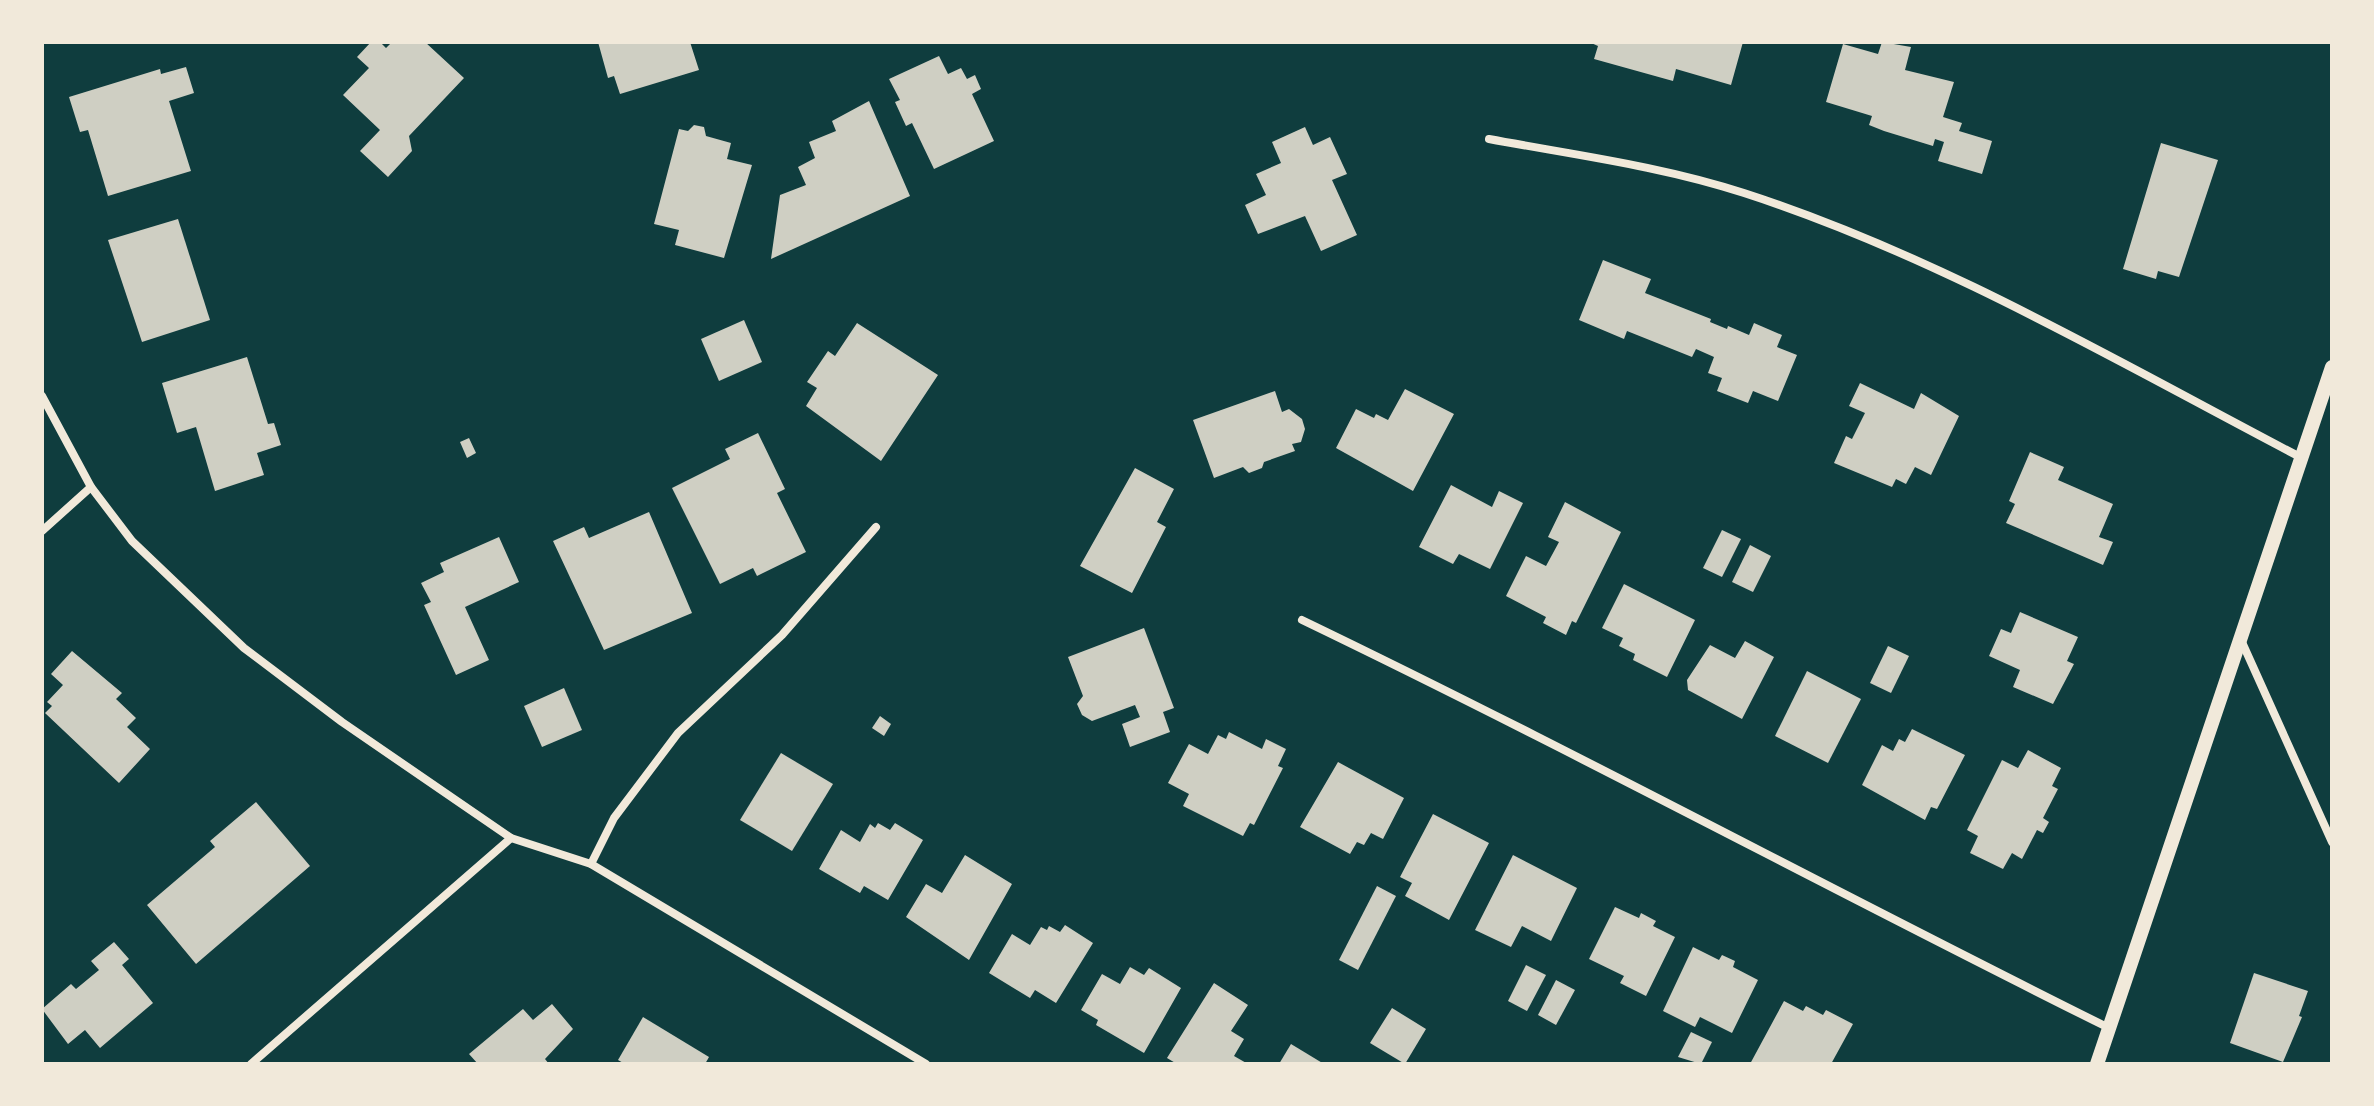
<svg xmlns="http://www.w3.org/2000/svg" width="2374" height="1106" viewBox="0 0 2374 1106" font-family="Poppins,sans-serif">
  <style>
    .building { fill: #cfcfc3 }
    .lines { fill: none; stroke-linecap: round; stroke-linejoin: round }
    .minor { stroke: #f1e9da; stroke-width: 8 }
    .tertiary { stroke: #f1e9da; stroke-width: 14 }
  </style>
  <rect width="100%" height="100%" fill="#0f3d3e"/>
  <!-- building -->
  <g class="building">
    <polygon points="371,42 380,42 386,48 392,42 425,42 464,78 409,136 412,151 388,177 360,151 380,130 343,95 369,68 357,57"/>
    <polygon points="598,42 690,42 699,70 620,94 614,76 608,78"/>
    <polygon points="1589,42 1743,42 1731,85 1676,69 1673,81 1594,59 1598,46"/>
    <polygon points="1882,42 1911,47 1905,70 1954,82 1943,117 1962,123 1959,131 1992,141 1982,174 1938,161 1944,142 1935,139 1933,146 1884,131 1869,125 1872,116 1826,102 1843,44 1878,54"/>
    <polygon points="939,56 948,74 961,68 967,79 975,75 981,89 972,94 994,141 934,169 912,123 906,126 895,102 900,100 889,79"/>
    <polygon points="186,67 194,93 169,101 191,171 108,196 88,130 80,132 69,97 160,69 161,74"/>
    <polygon points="869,101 910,196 771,259 780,195 806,185 798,167 815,158 809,142 836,131 832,121"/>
    <polygon points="694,125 704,127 706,136 731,143 727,159 752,165 724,258 675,245 679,230 654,224 679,129 688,131"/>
    <polygon points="1305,127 1313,145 1330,137 1347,174 1332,180 1357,235 1321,251 1305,216 1258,234 1245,205 1266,195 1256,174 1281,163 1272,142"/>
    <polygon points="2161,143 2218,160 2179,277 2158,271 2156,279 2123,269"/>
    <polygon points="178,219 210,320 142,342 108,240"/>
    <polygon points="1603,260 1651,279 1645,293 1711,319 1710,322 1727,329 1728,326 1749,335 1754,323 1782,335 1777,347 1797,355 1778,401 1753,391 1748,403 1717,391 1722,378 1708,373 1714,357 1696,349 1692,357 1627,331 1624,339 1579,320"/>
    <polygon points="744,320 762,362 719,381 701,339"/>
    <polygon points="857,323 938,375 881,461 806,406 817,388 807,382 828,351 835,356"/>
    <polygon points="247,357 268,424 274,423 281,445 257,453 264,475 215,491 196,427 177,433 162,383"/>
    <polygon points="1860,383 1914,409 1921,393 1959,416 1931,475 1915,467 1906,484 1896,479 1892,487 1834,463 1846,436 1852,439 1865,413 1849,406"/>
    <polygon points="1405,389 1454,414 1413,491 1336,448 1356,409 1374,418 1376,414 1388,420"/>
    <polygon points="1275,391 1282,412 1289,409 1302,419 1305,429 1301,442 1292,444 1295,451 1264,462 1262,468 1249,473 1243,467 1214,478 1193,420"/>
    <polygon points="758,433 785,489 777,493 806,552 757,576 753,568 720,584 672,488 730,459 725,449"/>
    <polygon points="469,438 476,453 467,458 460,442"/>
    <polygon points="2030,452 2064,467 2058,480 2113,504 2099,537 2113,542 2103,565 2006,523 2015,504 2009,501"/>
    <polygon points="1135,468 1174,489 1157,522 1166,527 1132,593 1080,566"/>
    <polygon points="1451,485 1492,507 1499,491 1523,503 1490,569 1459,554 1453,564 1419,547"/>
    <polygon points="1565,502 1621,532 1576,623 1572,621 1566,635 1543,623 1546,617 1506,596 1526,556 1546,566 1559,542 1548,537"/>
    <polygon points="649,512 692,613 604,650 553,541 584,527 589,538"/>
    <polygon points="1722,530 1741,539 1722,577 1703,568"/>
    <polygon points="499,537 519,582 465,607 489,660 456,675 424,605 431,602 421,583 444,572 440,563"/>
    <polygon points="1750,545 1771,556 1753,592 1732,582"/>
    <polygon points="1624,584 1695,620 1667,677 1633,660 1635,654 1619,646 1623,638 1602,628"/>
    <polygon points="2020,612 2078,637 2067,661 2074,664 2053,704 2013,687 2020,670 1989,656 2001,629 2011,633"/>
    <polygon points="1144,628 1174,708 1163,712 1170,732 1130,747 1122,724 1140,717 1135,705 1092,721 1082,715 1077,704 1083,696 1068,657"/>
    <polygon points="1745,641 1774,657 1742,719 1688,690 1687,680 1710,645 1735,658"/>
    <polygon points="1888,646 1909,656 1891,693 1870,683"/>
    <polygon points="72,651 122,693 116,699 136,718 127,727 150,749 119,783 45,713 52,706 47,702 63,685 51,674"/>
    <polygon points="1807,671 1861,699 1828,763 1775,736"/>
    <polygon points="564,688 582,730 542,747 524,706"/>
    <polygon points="880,716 891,724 884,736 872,728"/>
    <polygon points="1912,729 1965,755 1937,809 1931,807 1925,820 1862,785 1882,745 1893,751 1899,739 1905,742"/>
    <polygon points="1229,732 1262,749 1266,739 1286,749 1278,766 1283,768 1254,825 1250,823 1243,836 1183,806 1189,794 1168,783 1189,744 1208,754 1218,735 1226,739"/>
    <polygon points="2028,750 2061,768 2052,786 2058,789 2043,818 2049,822 2043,833 2037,830 2022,859 2012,853 2003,869 1970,853 1978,836 1967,830 2002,760 2018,768"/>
    <polygon points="781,753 833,784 792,851 740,820"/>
    <polygon points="1338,762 1404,798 1383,839 1371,833 1364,845 1357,842 1350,854 1300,827"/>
    <polygon points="256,802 310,866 196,964 147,905 215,847 210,841"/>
    <polygon points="1433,814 1489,843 1449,920 1405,896 1412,883 1400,877"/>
    <polygon points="878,823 890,830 895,823 923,840 888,900 864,886 860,893 819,869 841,830 860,842 870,824 875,828"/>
    <polygon points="965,855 1012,884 969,960 906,917 926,884 942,893"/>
    <polygon points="1513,855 1577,888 1551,941 1522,926 1511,947 1475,930"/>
    <polygon points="1377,886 1396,896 1358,970 1339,960"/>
    <polygon points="1615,907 1639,918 1641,913 1656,921 1653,926 1675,937 1646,996 1620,983 1624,976 1589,959"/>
    <polygon points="1065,925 1093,943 1056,1003 1035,990 1030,998 989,973 1012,934 1030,945 1041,927 1047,930 1049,926 1060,932"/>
    <polygon points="114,942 129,959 122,965 153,1003 100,1048 85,1030 68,1044 42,1009 71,984 76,989 99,970 91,961"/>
    <polygon points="1693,947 1719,960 1722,955 1735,961 1733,967 1758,980 1732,1033 1700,1017 1695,1027 1663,1011"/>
    <polygon points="1526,965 1546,975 1527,1011 1508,1001"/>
    <polygon points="1130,967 1144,975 1149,968 1181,988 1144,1053 1096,1025 1098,1020 1081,1010 1102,974 1120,984"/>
    <polygon points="2254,973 2308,991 2299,1016 2302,1017 2283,1062 2230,1043"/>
    <polygon points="1556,980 1575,990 1556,1025 1538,1015"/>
    <polygon points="1214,983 1248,1005 1231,1031 1244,1039 1234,1056 1248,1064 1177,1064 1167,1058"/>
    <polygon points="1784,1001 1803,1011 1806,1006 1823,1015 1826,1010 1853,1024 1831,1064 1750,1064"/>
    <polygon points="552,1004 573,1029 545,1059 549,1064 478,1064 469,1054 523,1009 533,1020"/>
    <polygon points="1392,1008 1426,1029 1405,1064 1370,1043"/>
    <polygon points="643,1017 709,1057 705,1064 625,1064 618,1060"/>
    <polygon points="1691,1032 1712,1042 1701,1064 1678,1057"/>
    <polygon points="1291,1044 1324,1064 1279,1064"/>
  </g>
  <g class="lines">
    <!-- minor -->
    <g class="minor">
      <path d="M 1489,139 C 1575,155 1661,166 1744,193 C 1939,256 2120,363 2302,458"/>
      <polyline points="42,396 91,487 132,541 244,648 342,722 511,838 591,864 926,1064"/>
      <polyline points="42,531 91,487"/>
      <path d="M 1302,620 C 1574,751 1839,894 2109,1028"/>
      <polyline points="2241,640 2332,842"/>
      <polyline points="591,864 614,818 678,733 782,635 876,527"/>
      <polyline points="251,1064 511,838"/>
    </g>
    <!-- tertiary -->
    <polyline class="tertiary" points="2097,1064 2332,367"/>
  </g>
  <!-- border -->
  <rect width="2374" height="1106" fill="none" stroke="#f1e9da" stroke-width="88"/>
</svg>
